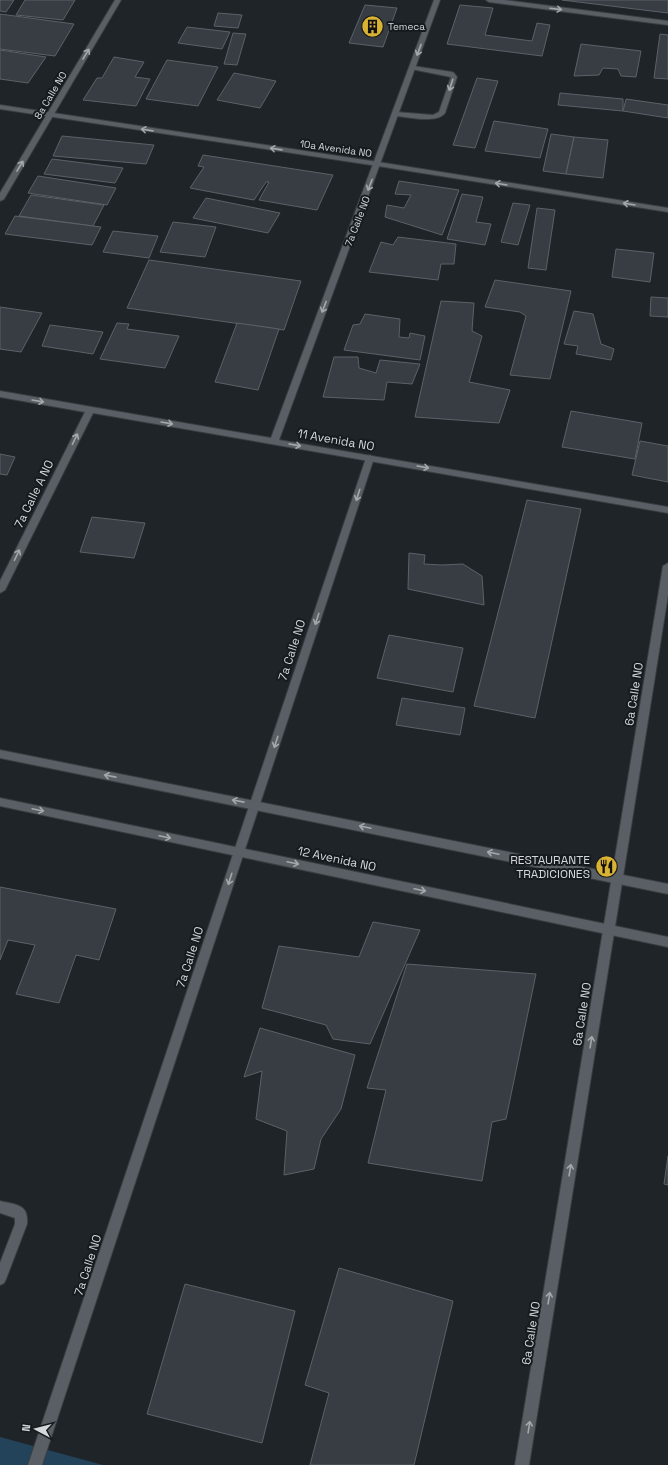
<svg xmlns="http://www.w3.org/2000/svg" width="668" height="1465" viewBox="0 0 668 1465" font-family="'Space Grotesk',sans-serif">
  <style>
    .green { fill: #23435a }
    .building { fill: #373d42; stroke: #5b6267 }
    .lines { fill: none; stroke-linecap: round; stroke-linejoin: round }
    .service-casing { stroke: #3a3e41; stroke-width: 2 }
    .minor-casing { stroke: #3a3e41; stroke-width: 2 }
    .tertiary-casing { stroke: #3a3e41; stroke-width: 2 }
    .service { fill: #595f64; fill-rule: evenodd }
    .minor { fill: #595f64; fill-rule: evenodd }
    .tertiary { fill: #595f64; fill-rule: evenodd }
    .oneway { stroke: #a3a8ab }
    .labels { text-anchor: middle; stroke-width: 4; stroke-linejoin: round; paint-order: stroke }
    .far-poi-label { font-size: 10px; fill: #d4d8db; stroke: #161b1f; text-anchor: start }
    .far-street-label { font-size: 10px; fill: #d4d8db; stroke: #161b1f }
    .street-label { font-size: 12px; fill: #d4d8db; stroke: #161b1f }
    .poi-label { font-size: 12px; fill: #d4d8db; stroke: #161b1f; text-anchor: end }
  </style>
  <rect width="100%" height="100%" fill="#1f2429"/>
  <!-- green -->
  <polygon class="green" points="0,1437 103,1465 0,1465"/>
  <!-- building -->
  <g class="building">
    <polygon points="0,0 14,0 6,12 0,11"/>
    <polygon points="25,0 75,0 63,20 16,15"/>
    <polygon points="562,0 668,0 668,13"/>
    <polygon points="365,5 397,8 383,47 349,43"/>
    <polygon points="460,5 493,8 485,35 532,41 537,23 550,25 542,56 447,44"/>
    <polygon points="218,13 242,15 238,28 214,26"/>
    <polygon points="0,14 74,24 55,56 0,49"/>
    <polygon points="187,27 230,32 222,49 178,43"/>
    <polygon points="233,33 246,34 237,65 224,64"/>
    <polygon points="660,34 668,35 668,79 654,78"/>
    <polygon points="581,44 641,51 636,77 621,76 618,69 603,68 599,75 574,76"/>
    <polygon points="0,50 46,57 28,83 0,79"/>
    <polygon points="114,57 144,62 135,77 150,79 136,106 83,100 97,78 102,78"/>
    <polygon points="167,60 218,67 198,106 146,99"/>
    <polygon points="234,73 276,81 260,108 217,100"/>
    <polygon points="477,78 498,81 475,148 453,145"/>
    <polygon points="560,93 623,99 623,111 558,105"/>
    <polygon points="626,99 668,105 668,118 623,111"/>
    <polygon points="494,121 548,129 540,158 485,151"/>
    <polygon points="551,134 574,137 566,174 543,171"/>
    <polygon points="62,136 154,145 146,164 53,156"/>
    <polygon points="574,137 608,140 603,178 566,174"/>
    <polygon points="203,155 333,175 317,210 259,200 269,182 266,182 254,200 190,188 204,167 198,166"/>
    <polygon points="52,159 123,168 115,183 44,174"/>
    <polygon points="38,176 116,188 107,205 28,193"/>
    <polygon points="399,181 459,190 442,235 385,217 387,205 404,208 411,195 395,194"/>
    <polygon points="462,194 483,197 476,222 491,224 485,245 447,239"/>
    <polygon points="31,195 104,205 93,226 19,216"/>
    <polygon points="206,198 280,213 268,233 193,218"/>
    <polygon points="513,203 530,205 518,245 501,242"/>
    <polygon points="537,208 555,210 546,270 528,268"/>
    <polygon points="15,216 101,227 92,245 5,234"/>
    <polygon points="173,222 216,227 205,257 160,252"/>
    <polygon points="113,231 158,236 149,258 103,252"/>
    <polygon points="398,237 456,244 454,264 441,264 438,280 369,272 381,242 393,245"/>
    <polygon points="616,249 654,253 650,282 612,277"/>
    <polygon points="149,260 301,281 284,330 127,308"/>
    <polygon points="495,280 571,291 550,379 510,375 526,316 520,312 485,307"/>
    <polygon points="651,297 668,298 668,317 650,316"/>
    <polygon points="441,301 474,303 472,331 482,336 469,382 510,390 499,423 415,417"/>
    <polygon points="0,307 42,313 21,352 0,349"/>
    <polygon points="574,311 593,314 601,344 614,349 611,360 576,354 578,346 564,344"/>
    <polygon points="365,314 400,319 399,337 409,338 410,333 425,336 420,360 344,350 353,325 360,324"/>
    <polygon points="117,323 129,324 127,329 179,336 165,368 100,359"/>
    <polygon points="237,323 279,329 258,390 215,382"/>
    <polygon points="50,325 103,332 93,354 42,346"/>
    <polygon points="334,357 358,357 359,368 376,373 380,360 420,364 412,384 387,382 384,400 323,397"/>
    <polygon points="571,411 642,423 635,459 562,447"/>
    <polygon points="640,441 668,446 668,482 632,475"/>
    <polygon points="0,454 15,457 7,475 0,474"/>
    <polygon points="527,500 581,509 535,718 474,706"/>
    <polygon points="92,517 145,523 134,558 80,552"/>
    <polygon points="409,553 425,555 424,564 442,565 463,564 482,576 484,605 408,589"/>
    <polygon points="389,635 463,648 453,692 377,678"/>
    <polygon points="402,698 465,708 460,735 396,725"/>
    <polygon points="0,887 116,909 99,960 76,955 59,1003 16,994 35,945 8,940 0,960"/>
    <polygon points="373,922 420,930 370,1044 333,1039 326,1025 262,1008 279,946 359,957"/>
    <polygon points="407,964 536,974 506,1119 492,1122 482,1181 368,1163 386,1090 367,1088"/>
    <polygon points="260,1028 355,1055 341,1109 321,1139 314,1169 284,1175 287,1131 256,1119 262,1071 244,1077"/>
    <polygon points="668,1156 668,1185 664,1184"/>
    <polygon points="339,1268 453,1301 414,1465 310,1465 329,1393 305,1385"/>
    <polygon points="185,1284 295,1311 262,1443 147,1414"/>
  </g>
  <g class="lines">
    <defs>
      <g id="service">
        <path d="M 413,66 L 452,72 L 454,73 L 457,77 L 445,113 C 437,124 409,117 396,116 L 392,114 L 396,112 L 433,115 L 439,112 L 451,77 L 411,69 L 410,68 Z"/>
        <path d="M 0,1201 C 16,1205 29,1204 27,1224 L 6,1279 L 4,1283 L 0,1285 L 0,1263 L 15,1224 L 15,1218 L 0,1213 Z"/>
      </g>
      <g id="minor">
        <polygon points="486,0 504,0 668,21 668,25 489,2"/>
        <polygon points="0,105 378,162 668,208 668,212 378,166 0,109"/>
        <polygon points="370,455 374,458 42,1465 28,1465 366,458"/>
        <polygon points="668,563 668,595 529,1465 515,1465 663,566"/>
      </g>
      <g id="tertiary">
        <polygon points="115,0 121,0 4,199 0,201 0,193"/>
        <polygon points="434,0 440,0 279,440 668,507 668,513 93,413 5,590 0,593 0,581 85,412 0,397 0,391 271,438"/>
        <polygon points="0,750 668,884 668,894 0,758"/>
        <polygon points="0,798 668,937 668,947 0,806"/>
      </g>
    </defs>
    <!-- service casing -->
    <use href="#service" class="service-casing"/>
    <!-- minor casing -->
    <use href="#minor" class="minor-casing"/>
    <!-- tertiary casing -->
    <use href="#tertiary" class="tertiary-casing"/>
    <!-- service -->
    <use href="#service" class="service"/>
    <!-- minor -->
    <use href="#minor" class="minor"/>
    <!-- tertiary -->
    <use href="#tertiary" class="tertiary"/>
  </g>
  <!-- one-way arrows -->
  <defs><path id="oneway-shaft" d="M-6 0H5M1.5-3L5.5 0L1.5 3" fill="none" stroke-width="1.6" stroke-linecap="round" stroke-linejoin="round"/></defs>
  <g class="oneway">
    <use href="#oneway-shaft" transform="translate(556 9) rotate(7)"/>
    <use href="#oneway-shaft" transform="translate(419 50) rotate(110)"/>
    <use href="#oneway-shaft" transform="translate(86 54) rotate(-59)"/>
    <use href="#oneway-shaft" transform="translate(451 85) rotate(108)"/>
    <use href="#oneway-shaft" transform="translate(147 130) rotate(-172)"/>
    <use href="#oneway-shaft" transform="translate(276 149) rotate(-172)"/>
    <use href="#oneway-shaft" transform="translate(20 166) rotate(-59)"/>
    <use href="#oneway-shaft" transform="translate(501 184) rotate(-171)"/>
    <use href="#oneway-shaft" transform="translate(370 185) rotate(111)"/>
    <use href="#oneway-shaft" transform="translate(629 204) rotate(-171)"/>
    <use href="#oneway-shaft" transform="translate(324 307) rotate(111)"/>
    <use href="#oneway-shaft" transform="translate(38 401) rotate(10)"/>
    <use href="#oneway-shaft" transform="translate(167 423) rotate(10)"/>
    <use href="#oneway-shaft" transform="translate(75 439) rotate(-64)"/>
    <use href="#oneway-shaft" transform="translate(295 445) rotate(10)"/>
    <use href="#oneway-shaft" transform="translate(423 467) rotate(10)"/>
    <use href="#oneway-shaft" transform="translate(358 495) rotate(108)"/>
    <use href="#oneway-shaft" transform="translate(17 555) rotate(-64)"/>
    <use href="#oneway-shaft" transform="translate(317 619) rotate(108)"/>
    <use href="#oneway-shaft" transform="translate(276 742) rotate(108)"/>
    <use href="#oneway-shaft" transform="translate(110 776) rotate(-169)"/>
    <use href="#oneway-shaft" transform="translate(238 801) rotate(-169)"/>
    <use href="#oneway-shaft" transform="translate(38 810) rotate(12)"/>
    <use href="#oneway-shaft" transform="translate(365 827) rotate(-168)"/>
    <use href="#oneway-shaft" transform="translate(165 837) rotate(12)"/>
    <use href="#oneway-shaft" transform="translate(493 853) rotate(-168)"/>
    <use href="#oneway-shaft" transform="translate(293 863) rotate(12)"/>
    <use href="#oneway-shaft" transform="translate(230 879) rotate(108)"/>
    <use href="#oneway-shaft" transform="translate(420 890) rotate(12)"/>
    <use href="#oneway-shaft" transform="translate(591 1042) rotate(-81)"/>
    <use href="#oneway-shaft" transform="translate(570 1170) rotate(-81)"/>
    <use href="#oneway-shaft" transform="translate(549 1298) rotate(-81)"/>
    <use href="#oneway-shaft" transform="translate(529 1427) rotate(-81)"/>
  </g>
  <!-- icons -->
  <defs>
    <symbol id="building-disc" viewBox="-11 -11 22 22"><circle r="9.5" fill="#dab333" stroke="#161b1f"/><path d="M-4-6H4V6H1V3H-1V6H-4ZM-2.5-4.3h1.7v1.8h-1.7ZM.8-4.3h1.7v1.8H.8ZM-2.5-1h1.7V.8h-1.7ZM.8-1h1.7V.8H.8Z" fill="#111"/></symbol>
    <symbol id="restaurant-disc" viewBox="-11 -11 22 22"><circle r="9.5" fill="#dab333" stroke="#161b1f"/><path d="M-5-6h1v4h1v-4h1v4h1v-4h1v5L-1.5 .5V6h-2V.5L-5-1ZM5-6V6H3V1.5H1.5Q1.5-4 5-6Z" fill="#111"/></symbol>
  </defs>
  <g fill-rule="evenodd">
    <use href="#building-disc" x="360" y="14" width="25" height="25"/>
    <use href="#restaurant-disc" x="594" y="854" width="25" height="25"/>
  </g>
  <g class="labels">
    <!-- far-poi labels -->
    <g class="far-poi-label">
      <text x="388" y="30">Temeca</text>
    </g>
    <!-- far-street labels -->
    <g class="far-street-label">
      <text transform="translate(50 95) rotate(-59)" y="4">8a Calle NO</text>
      <text transform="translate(336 148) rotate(8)" y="4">10a Avenida NO</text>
      <text transform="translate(357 221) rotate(-69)" y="4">7a Calle NO</text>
    </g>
    <!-- street labels -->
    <g class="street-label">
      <text transform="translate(336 440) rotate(10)" y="4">11 Avenida NO</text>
      <text transform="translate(34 494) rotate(-64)" y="4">7a Calle A NO</text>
      <text transform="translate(292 650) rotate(-72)" y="4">7a Calle NO</text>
      <text transform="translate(634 694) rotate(-81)" y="4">6a Calle NO</text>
      <text transform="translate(337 859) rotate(12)" y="4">12 Avenida NO</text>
      <text transform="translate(190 957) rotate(-72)" y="4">7a Calle NO</text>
      <text transform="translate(582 1014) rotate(-81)" y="4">6a Calle NO</text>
      <text transform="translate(88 1265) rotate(-72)" y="4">7a Calle NO</text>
      <text transform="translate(531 1333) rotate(-81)" y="4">6a Calle NO</text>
    </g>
    <!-- poi labels -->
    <g class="poi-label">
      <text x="590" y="864">RESTAURANTE<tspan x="590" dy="14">TRADICIONES</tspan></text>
    </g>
  </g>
  <!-- north arrow -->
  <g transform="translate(36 1429) rotate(277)" stroke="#161b1f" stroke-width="3" paint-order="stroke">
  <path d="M0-3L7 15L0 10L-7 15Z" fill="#d4d8db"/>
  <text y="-6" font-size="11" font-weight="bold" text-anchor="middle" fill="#d4d8db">N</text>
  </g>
</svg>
